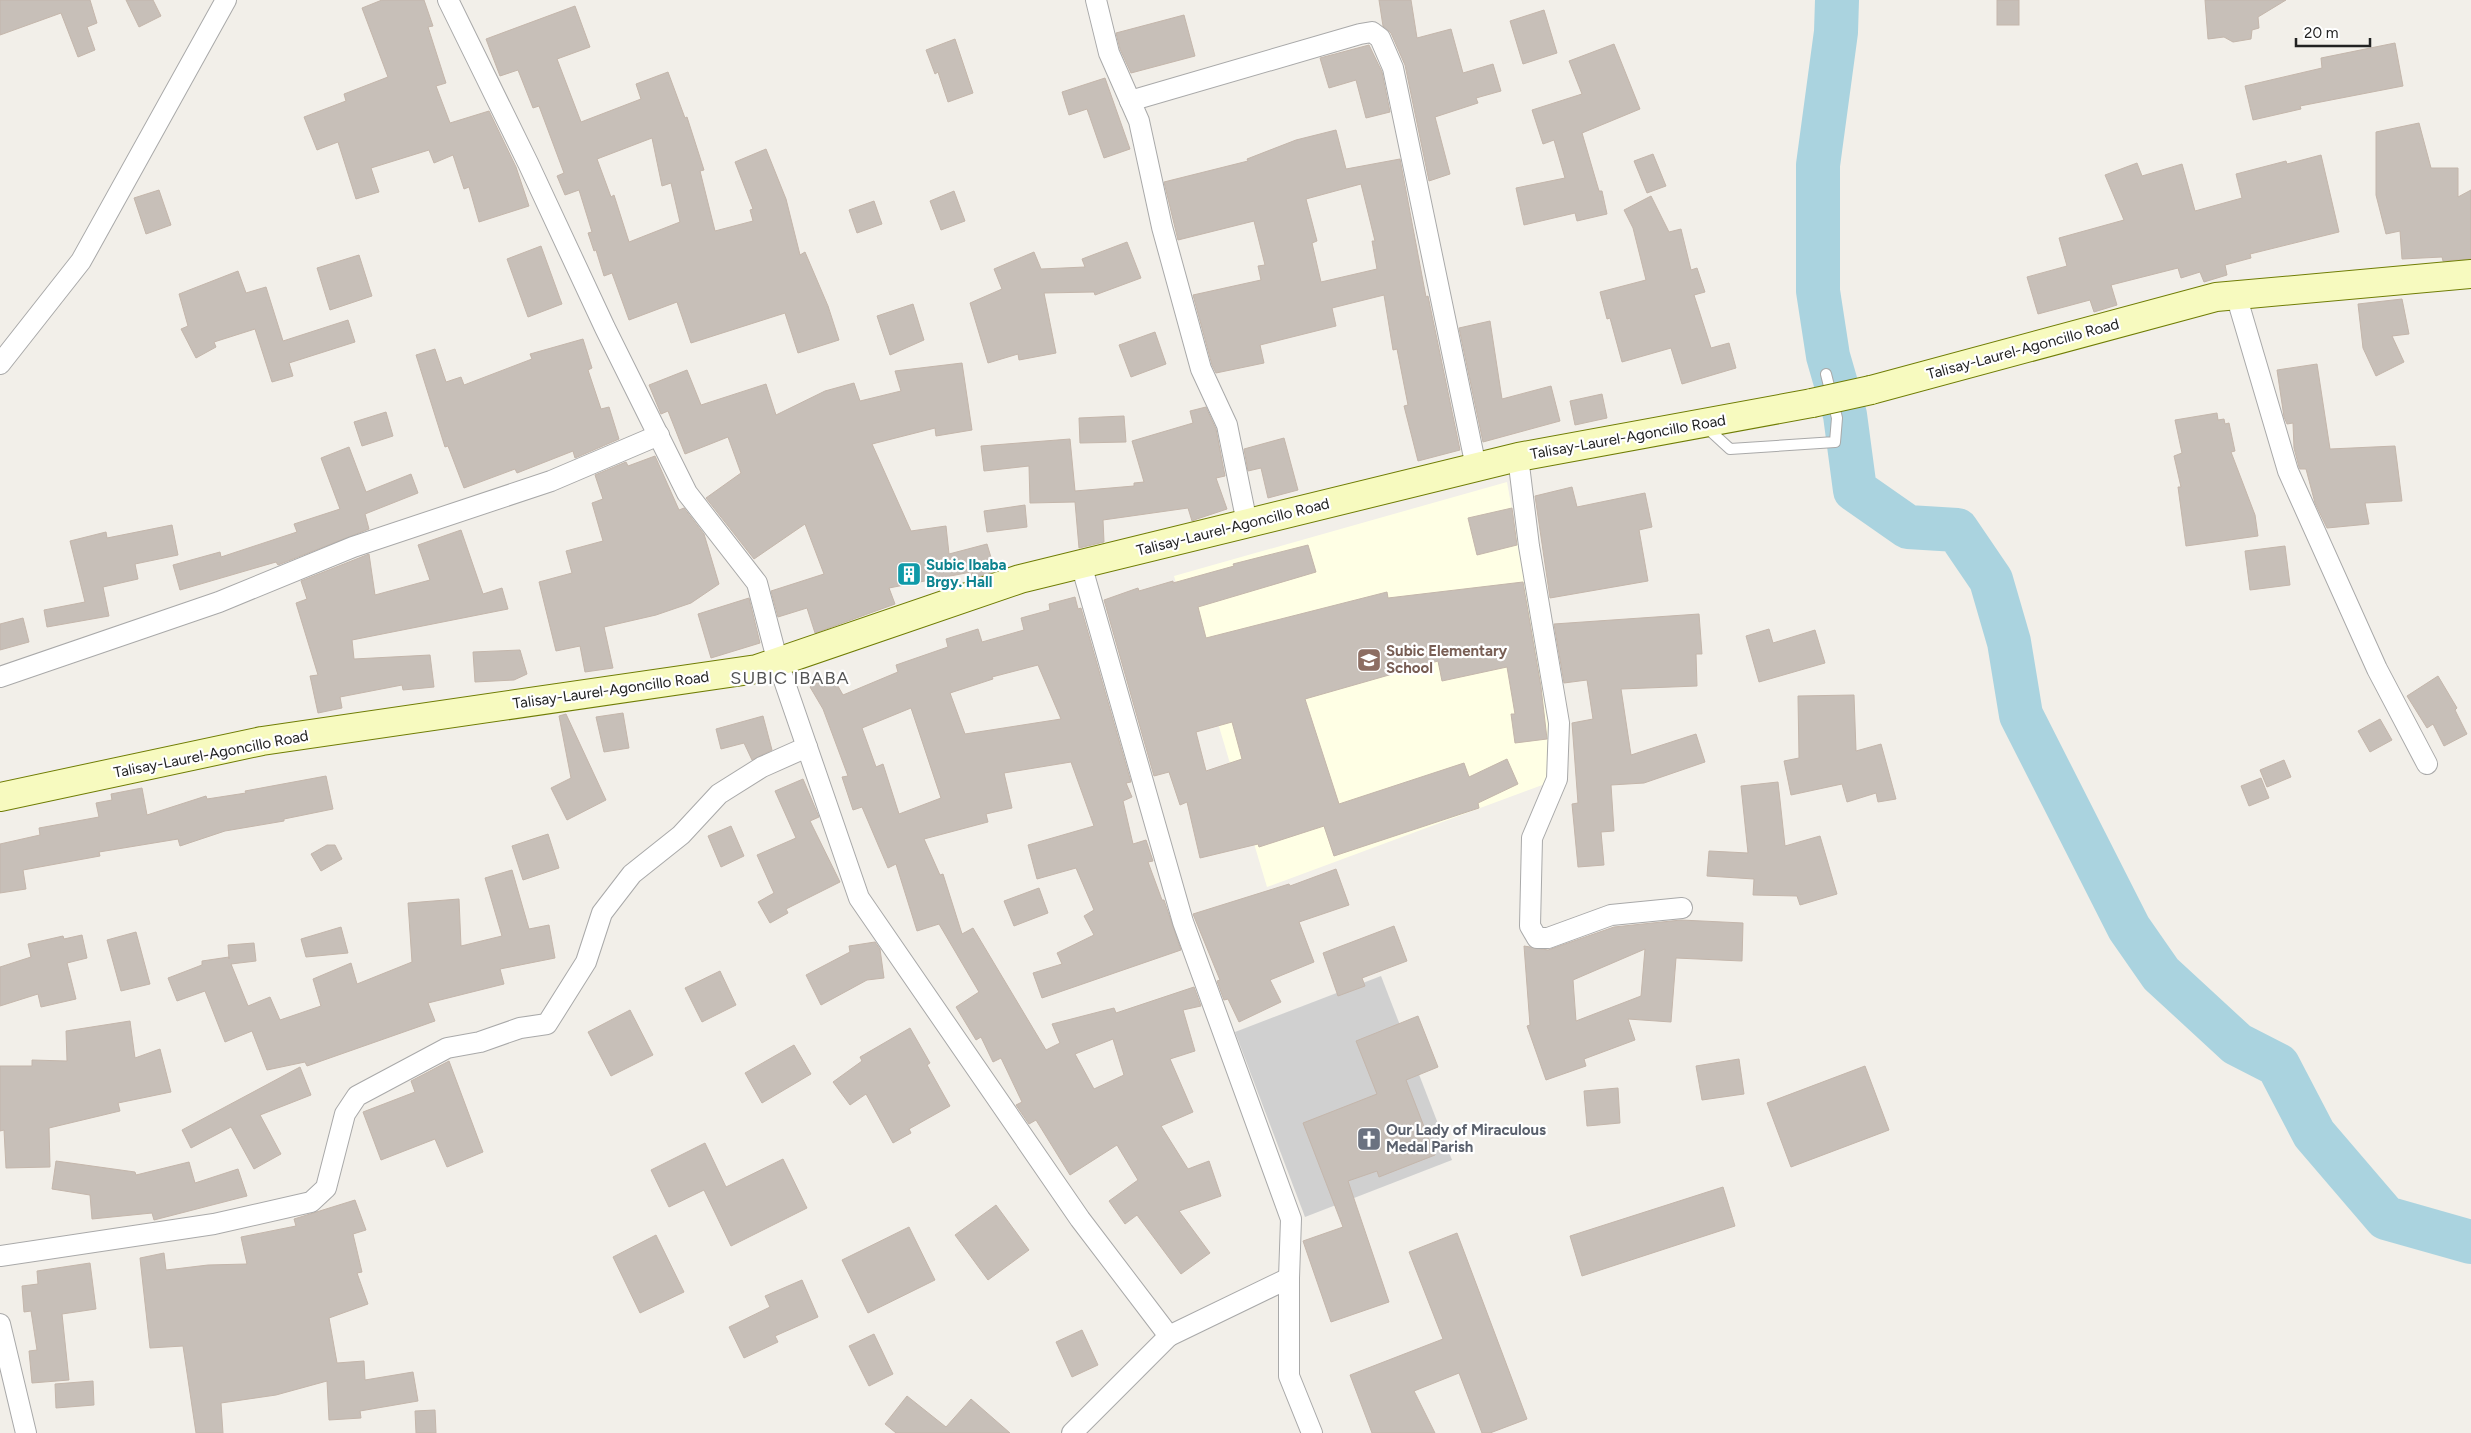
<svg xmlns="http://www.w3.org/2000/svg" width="2471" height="1433" viewBox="0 0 2471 1433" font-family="Figtree,sans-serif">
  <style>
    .education { fill: #ffffe5 }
    .religious { fill: #d0d0d0 }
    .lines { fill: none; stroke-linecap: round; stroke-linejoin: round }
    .river { stroke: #aad3df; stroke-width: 44 }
    .building { fill: #c7bfb8; stroke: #c4b6ab; fill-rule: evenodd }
    .service-casing { stroke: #a9a9a9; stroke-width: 12 }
    .minor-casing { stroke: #a9a9a9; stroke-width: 22 }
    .secondary-casing { stroke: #707d05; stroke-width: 30 }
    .service { stroke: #fff; stroke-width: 10 }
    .minor { stroke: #fff; stroke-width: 20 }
    .secondary { stroke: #f7fabf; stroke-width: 28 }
    .secondary-bridge-casing { stroke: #707d05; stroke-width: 30; stroke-linecap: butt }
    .secondary-bridge { stroke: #f7fabf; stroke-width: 28 }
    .labels { text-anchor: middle; stroke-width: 4.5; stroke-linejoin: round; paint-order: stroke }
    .street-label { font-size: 15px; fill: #222; stroke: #fff }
    .culture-label { font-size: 15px; font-weight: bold; fill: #0d838f; stroke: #fff; text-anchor: start }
    .education-label { font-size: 15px; font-weight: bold; fill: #785e54; stroke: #fff; text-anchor: start }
    .worship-label { font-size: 15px; font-weight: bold; fill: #5b616d; stroke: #fff; text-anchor: start }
    .quarter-label { font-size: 18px; letter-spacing: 1px; fill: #555; stroke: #fff }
  </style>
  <rect width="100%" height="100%" fill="#f2efe9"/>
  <!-- education -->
  <polygon class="education" points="1507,482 1554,744 1545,784 1267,887 1174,576"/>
  <!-- religious -->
  <polygon class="religious" points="1381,976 1452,1160 1305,1217 1235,1032"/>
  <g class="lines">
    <!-- river -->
    <polyline class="river" points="1837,0 1836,32 1818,165 1818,291 1828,356 1845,415 1855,490 1908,527 1957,530 1991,580 2009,642 2021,715 2129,928 2161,974 2237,1044 2278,1065 2314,1134 2386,1218 2471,1242"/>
  </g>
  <!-- building -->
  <g class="building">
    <polygon points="0,0 90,0 97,23 87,27 95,50 78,57 61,13 0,35"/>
    <polygon points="126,0 153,0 161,16 139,27"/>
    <polygon points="382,0 424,0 433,26 428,27 446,83 436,86 450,123 489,111 516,167 529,206 479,222 469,187 464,189 453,155 434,163 429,150 371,168 379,192 356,199 338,142 317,150 304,117 346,101 344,94 388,77 362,8"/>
    <polygon points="1379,0 1411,0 1417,38 1451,29 1463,73 1493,64 1501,91 1476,98 1478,103 1435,117 1450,174 1429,181 1405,65 1391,33 1383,26"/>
    <rect x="1997" y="0" width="22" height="25"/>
    <polygon points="2205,0 2286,0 2258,17 2259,28 2252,30 2251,39 2233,42 2224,37 2208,39"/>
    <path d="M 575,6 L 590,47 L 557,59 L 581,122 L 641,99 L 636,84 L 668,72 L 685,118 L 687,117 L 704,170 L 700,171 L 715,231 L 753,221 L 750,210 L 753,209 L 735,162 L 766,149 L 786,199 L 800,255 L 805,252 L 828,306 L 839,340 L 798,353 L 785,313 L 691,343 L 677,302 L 629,320 L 612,273 L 604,276 L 596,250 L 594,251 L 588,233 L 592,232 L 579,190 L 565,195 L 557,176 L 564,173 L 539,106 L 533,108 L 518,70 L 500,76 L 486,39 ZM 652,138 L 662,186 L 671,183 L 680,222 L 629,242 L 614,195 L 611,197 L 597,159 Z"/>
    <polygon points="1544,10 1557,53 1523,64 1510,21"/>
    <polygon points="1184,15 1195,56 1131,73 1120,49 1116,33"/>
    <polygon points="955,39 973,93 948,102 938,72 935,74 926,50"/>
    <polygon points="2395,43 2403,86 2300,106 2301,109 2253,120 2245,86 2322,68 2321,58"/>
    <polygon points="1614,44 1640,109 1582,133 1599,191 1602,191 1607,214 1577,221 1575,213 1524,225 1516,188 1565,178 1554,140 1543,144 1532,110 1582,94 1569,61"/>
    <polygon points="1369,45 1382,72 1390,112 1366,118 1356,80 1329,88 1320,58"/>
    <polygon points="1105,78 1130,149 1104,158 1087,109 1069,115 1062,92"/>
    <polygon points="2419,123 2431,168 2458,168 2458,197 2471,190 2471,259 2443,261 2442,257 2402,259 2400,231 2386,234 2376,195 2376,132"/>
    <path d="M 1336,130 L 1346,169 L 1400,159 L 1426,297 L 1428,296 L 1460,450 L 1418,461 L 1404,406 L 1408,405 L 1397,349 L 1393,350 L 1384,295 L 1332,308 L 1336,326 L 1260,345 L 1264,363 L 1216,373 L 1212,365 L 1193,295 L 1261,280 L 1258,266 L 1265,265 L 1254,221 L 1178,240 L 1164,182 L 1248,161 L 1247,159 L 1296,140 ZM 1361,184 L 1375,241 L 1372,241 L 1377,269 L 1321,282 L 1312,243 L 1317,241 L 1306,199 Z"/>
    <polygon points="1653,154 1666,186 1647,193 1634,161"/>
    <polygon points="2321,155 2339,232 2250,254 2251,258 2225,265 2227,275 2204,282 2200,272 2181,278 2178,268 2111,285 2117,305 2094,312 2090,300 2038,314 2027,277 2067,266 2059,238 2124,220 2105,175 2137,163 2142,176 2182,164 2195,211 2242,198 2236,174 2286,161 2287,164"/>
    <polygon points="159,190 171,225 146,234 134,198"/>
    <polygon points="954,191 965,221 941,230 930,201"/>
    <polygon points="1651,196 1669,232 1681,229 1691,270 1697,268 1705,292 1694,295 1711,348 1729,343 1736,368 1682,384 1671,348 1622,362 1610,318 1607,319 1600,292 1646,280 1633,228 1624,210"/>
    <polygon points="874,201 882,224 857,233 849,210"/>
    <polygon points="1127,242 1141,278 1095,295 1094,292 1044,293 1056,353 1019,360 1018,354 988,363 970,303 1002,289 994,269 1034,252 1041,269 1085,267 1082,259"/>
    <polygon points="541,246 562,304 528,317 507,259"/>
    <polygon points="359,255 372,296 330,310 317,268"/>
    <polygon points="238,271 246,293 266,287 283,341 348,320 355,342 289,363 293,376 272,382 255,329 214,342 216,347 196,358 181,329 188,326 179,294"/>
    <polygon points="2402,299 2409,334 2392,336 2404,362 2376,376 2363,348 2358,304"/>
    <polygon points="913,304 924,340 890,355 877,316"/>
    <polygon points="1490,321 1502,399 1551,386 1560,421 1483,442 1459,328"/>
    <polygon points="1155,332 1166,364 1131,377 1119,345"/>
    <polygon points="583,339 592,368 588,370 601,409 609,407 619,439 575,458 573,451 517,473 515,469 464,488 448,446 445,447 416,355 435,349 446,382 461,377 464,385 532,359 530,354"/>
    <polygon points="962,363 972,430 936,436 935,428 872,444 911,531 946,526 949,554 987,544 995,571 972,579 971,572 889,588 895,604 815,633 807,608 778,617 771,591 824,574 805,524 754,559 706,498 741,473 728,437 685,454 668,411 661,414 649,385 687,370 701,405 766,384 776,415 825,391 854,383 860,401 901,391 895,371"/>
    <polygon points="2317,364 2330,449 2395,446 2402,501 2365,503 2369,524 2327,528 2315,503 2306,469 2300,469 2299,467 2294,448 2293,423 2287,424 2284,417 2277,370"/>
    <polygon points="1602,394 1607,418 1575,425 1570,401"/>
    <polygon points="1206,407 1216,429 1225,476 1216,478 1227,509 1197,519 1192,521 1188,508 1103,520 1104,542 1079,548 1075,502 1030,503 1029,466 984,471 981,446 1070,439 1075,491 1134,486 1134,483 1144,482 1132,441 1193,423 1190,411"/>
    <polygon points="386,412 393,436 362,446 354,422"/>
    <polygon points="2217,413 2218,420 2224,419 2225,424 2229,423 2235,451 2231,452 2255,515 2258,536 2186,546 2178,487 2181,487 2174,456 2182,453 2175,420"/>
    <polygon points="1124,416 1126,442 1080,443 1079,418"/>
    <polygon points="1284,438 1298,490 1268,498 1261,468 1248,471 1244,449"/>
    <polygon points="349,447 366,492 411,474 418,493 365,514 369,529 278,565 276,562 180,590 173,565 220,552 221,557 297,532 294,524 340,509 321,458"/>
    <polygon points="655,456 679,510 684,508 704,534 719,584 691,603 656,615 604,627 613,668 585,672 580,646 556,651 539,582 572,573 566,551 603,541 592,503 603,499 595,475 626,462 628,466"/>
    <polygon points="1572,487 1577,507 1645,493 1652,527 1639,530 1648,581 1550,598 1535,496"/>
    <polygon points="1025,505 1027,527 987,532 984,511"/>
    <polygon points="1512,508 1517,545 1477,555 1468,518"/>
    <polygon points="172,525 178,555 135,564 138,579 103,587 109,616 47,627 44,610 85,602 70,541 106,532 107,538"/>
    <polygon points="461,530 483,594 502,588 508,609 352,640 354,659 430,655 434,687 403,690 402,685 340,697 342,708 318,713 310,676 318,675 296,603 307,599 301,581 369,554 375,595 430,580 418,545"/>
    <path d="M 1308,545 L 1316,572 L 1198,607 L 1206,638 L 1387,592 L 1388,598 L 1523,582 L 1541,687 L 1547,739 L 1515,743 L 1511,714 L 1515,714 L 1507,667 L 1442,681 L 1438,661 L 1305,699 L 1339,804 L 1464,763 L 1469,777 L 1507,759 L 1518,784 L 1478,803 L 1479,808 L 1334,856 L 1324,826 L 1259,847 L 1258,844 L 1200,858 L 1187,802 L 1180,805 L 1169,772 L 1154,776 L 1104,600 L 1138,588 L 1139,591 L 1173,581 L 1173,583 L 1234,566 L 1233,564 ZM 1232,722 L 1242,759 L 1206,771 L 1196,732 Z"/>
    <polygon points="2285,546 2290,585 2250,590 2245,551"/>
    <path d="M 1075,597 L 1078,609 L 1081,608 L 1131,782 L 1126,783 L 1132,797 L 1123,801 L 1133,844 L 1146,840 L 1153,861 L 1148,862 L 1162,900 L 1164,900 L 1181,950 L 1042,998 L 1033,973 L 1062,964 L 1057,953 L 1094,935 L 1084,916 L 1094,910 L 1076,868 L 1037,879 L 1028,845 L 1094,826 L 1071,762 L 1004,773 L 1012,808 L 986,814 L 988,822 L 924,839 L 940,875 L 943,874 L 962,934 L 973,928 L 1046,1050 L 1060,1043 L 1052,1024 L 1114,1008 L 1116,1013 L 1194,987 L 1201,1006 L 1183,1010 L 1195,1051 L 1170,1059 L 1193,1112 L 1161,1126 L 1188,1169 L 1209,1161 L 1221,1196 L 1179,1211 L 1210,1253 L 1181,1274 L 1137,1215 L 1125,1224 L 1109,1201 L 1138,1180 L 1117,1145 L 1070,1175 L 1036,1120 L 1029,1124 L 1018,1108 L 1016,1105 L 1022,1102 L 1001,1058 L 993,1062 L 981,1037 L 976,1040 L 956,1007 L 979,992 L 939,924 L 917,931 L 896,864 L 888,868 L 862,807 L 853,810 L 842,777 L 848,776 L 823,709 L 810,687 L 831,674 L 843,695 L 898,672 L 896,665 L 948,647 L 946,639 L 978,629 L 982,642 L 1024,630 L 1021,618 L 1050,610 L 1049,604 ZM 1038,665 L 1061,719 L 965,734 L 950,693 L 993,679 L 992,677 ZM 911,708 L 941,798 L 899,814 L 883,764 L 876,767 L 862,728 ZM 1113,1039 L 1124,1075 L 1094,1089 L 1075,1054 Z"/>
    <polygon points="749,598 760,643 711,658 698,614"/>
    <polygon points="1699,614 1702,654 1696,654 1697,686 1621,689 1631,755 1696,734 1705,762 1644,783 1611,785 1614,831 1601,832 1604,865 1578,867 1572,804 1578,803 1572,723 1593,719 1587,680 1564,683 1554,624"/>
    <polygon points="23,618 29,642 0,650 0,624"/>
    <polygon points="1769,629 1773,643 1815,630 1825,663 1759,682 1746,636"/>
    <polygon points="520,650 527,674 514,680 475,682 473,652"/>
    <polygon points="2438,676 2457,708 2455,710 2467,734 2444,746 2433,724 2427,728 2407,696"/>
    <polygon points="1854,695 1856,751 1881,744 1896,799 1878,802 1876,793 1847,802 1842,784 1791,795 1784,761 1799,758 1798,696"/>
    <polygon points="623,713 629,748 604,752 596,717"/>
    <polygon points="566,714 606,800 567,820 551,788 571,778 559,716"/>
    <polygon points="763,716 772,750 752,760 744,743 721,749 716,729"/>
    <polygon points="2380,719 2392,740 2370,752 2358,731"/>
    <polygon points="2284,760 2291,777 2267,787 2260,770"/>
    <polygon points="326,776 333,809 284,819 284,821 225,831 180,846 178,839 99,852 100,856 23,870 26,889 0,893 0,844 40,835 39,828 99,817 96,803 112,800 111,794 142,788 147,815 206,796 207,799 246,793 245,791"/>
    <polygon points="2261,778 2269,798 2249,806 2241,786"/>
    <polygon points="803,779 819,817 810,821 840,882 786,909 788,913 770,923 758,902 774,893 757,855 796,838 775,791"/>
    <polygon points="1778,782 1785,846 1820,836 1837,894 1800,905 1797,896 1753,895 1754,879 1707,876 1709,851 1748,853 1741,786"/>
    <polygon points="731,826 744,856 721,867 708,836"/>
    <polygon points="548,834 559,868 523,880 512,846"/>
    <polygon points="327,845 335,845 342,859 321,871 311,854"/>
    <polygon points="1336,869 1349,905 1299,922 1314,962 1270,980 1281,1002 1239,1022 1228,999 1224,1000 1217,981 1220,980 1193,914 1289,884 1290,886"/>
    <polygon points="512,870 529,929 549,925 555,958 500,969 504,984 428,1003 435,1021 307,1066 305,1062 267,1070 252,1031 225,1042 205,991 177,1001 168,978 202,965 202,961 229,957 229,959 228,945 254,943 256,961 231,964 248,1006 270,997 280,1020 321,1006 313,979 351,963 357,984 412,962 408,903 459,899 461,946 502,936 485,878"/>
    <polygon points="1039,888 1048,913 1014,926 1004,901"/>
    <path d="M 1681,920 L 1743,923 L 1742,961 L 1676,958 L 1671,1022 L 1628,1019 L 1635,1040 L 1584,1059 L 1586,1066 L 1546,1080 L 1527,1026 L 1530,1025 L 1524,946 L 1548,950 L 1614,927 ZM 1645,949 L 1641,996 L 1576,1021 L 1573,980 Z"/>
    <polygon points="1394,926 1407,961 1362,978 1365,986 1338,996 1323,953"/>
    <polygon points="341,927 348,953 306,957 301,939"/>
    <polygon points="136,932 150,984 121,991 107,940"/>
    <polygon points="82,935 87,958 67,963 76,999 41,1007 38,994 0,1006 0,967 31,957 28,944 63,936 64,939"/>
    <polygon points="875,942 880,949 884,978 867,980 821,1005 806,975 850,952 849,946"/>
    <polygon points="720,971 736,1005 702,1022 685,988"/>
    <polygon points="630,1010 653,1055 611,1076 588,1032"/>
    <polygon points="1418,1016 1438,1067 1406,1080 1435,1155 1379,1177 1377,1171 1348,1181 1389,1302 1331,1322 1303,1241 1343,1227 1303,1123 1377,1094 1356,1041"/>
    <polygon points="130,1021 135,1058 160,1049 171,1092 118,1103 120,1111 49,1128 50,1167 6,1168 4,1130 0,1131 0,1066 32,1066 32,1060 67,1061 66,1031"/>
    <polygon points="910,1028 930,1063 927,1065 950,1106 909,1129 911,1133 893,1143 866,1094 850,1105 833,1082 862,1061 860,1057"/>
    <polygon points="794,1045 811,1074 762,1103 745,1073"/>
    <polygon points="1739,1059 1744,1094 1702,1100 1696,1066"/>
    <polygon points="449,1061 483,1152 447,1167 435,1139 381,1160 363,1112 415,1092 411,1081"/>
    <polygon points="1865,1066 1889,1130 1791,1167 1767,1103"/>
    <polygon points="300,1067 311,1095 260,1115 281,1154 254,1169 231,1127 191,1148 182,1130"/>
    <polygon points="1618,1088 1620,1123 1587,1126 1584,1091"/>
    <polygon points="705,1143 726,1187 783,1159 807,1208 731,1246 704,1190 669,1207 651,1170"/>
    <polygon points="56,1161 135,1172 136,1175 189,1162 195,1183 238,1169 247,1196 154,1220 152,1213 92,1219 90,1195 52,1189"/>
    <polygon points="1723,1187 1735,1226 1582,1276 1570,1236"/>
    <polygon points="355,1200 366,1230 353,1234 362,1272 357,1273 368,1304 329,1318 337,1363 364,1361 365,1380 413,1372 418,1401 360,1411 361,1418 329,1420 327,1381 276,1395 221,1403 223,1433 196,1433 183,1346 150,1348 140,1258 164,1253 166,1270 208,1265 247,1264 241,1237 296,1226 294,1219"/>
    <polygon points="996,1205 1029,1250 988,1280 955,1235"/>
    <polygon points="909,1227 935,1280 868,1313 842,1260"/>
    <polygon points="1457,1233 1527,1419 1490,1433 1482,1433 1459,1373 1414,1391 1435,1433 1372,1433 1350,1375 1443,1339 1409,1252"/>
    <polygon points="656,1235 684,1292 640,1313 613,1257"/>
    <polygon points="90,1263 96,1309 62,1314 69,1380 32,1383 29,1351 37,1350 31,1311 24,1312 22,1286 38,1284 37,1271"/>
    <polygon points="802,1280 818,1317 775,1336 778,1342 744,1358 729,1327 770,1307 765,1296"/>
    <polygon points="1082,1330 1098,1365 1072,1377 1056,1342"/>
    <polygon points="874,1334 893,1374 869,1386 849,1346"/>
    <polygon points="93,1381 94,1405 56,1408 55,1384"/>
    <polygon points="907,1396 946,1427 971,1399 1010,1433 896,1433 885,1424"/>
    <polygon points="435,1410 436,1433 416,1433 415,1411"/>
  </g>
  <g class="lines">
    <defs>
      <polyline id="service" points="1705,426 1730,449 1835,442 1837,418 1826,374"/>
      <g id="minor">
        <polyline points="448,0 528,163 605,328 687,493 757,583 778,663 859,898 1080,1219 1169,1336 1289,1278 1289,1376 1312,1433"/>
        <polyline points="1096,0 1109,53 1139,121 1162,227 1201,369 1227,425 1247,523"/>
        <polyline points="1130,101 1360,34 1372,32 1380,38 1393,68 1476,467"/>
        <polyline points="2236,295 2288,471 2377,669 2427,764"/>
        <polyline points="0,364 81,261 226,0"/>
        <polyline points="1518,457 1529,546 1559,723 1557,779 1532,838 1530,926 1537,938 1548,938 1611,915 1682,908"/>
        <polyline points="1081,564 1183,922 1291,1219 1289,1278"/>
        <polyline points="0,677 219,602 353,547 551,481 659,435"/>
        <polyline points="0,1256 214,1224 311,1202 326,1188 345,1114 357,1096 447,1048 480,1042 520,1028 547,1024 586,962 602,913 632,874 681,835 719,794 762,767 807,747"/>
        <polyline points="0,1324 26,1433"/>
        <polyline points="1072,1433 1169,1336"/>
      </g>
      <g id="secondary">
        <polyline points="1871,390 2216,297 2471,274"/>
        <polyline points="0,797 262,741 757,669 1020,579 1518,457 1812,403"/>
      </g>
    </defs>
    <!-- service casing -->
    <use href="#service" class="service-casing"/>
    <!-- minor casing -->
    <use href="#minor" class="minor-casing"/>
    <!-- secondary casing -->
    <use href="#secondary" class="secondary-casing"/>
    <!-- service -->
    <use href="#service" class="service"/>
    <!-- minor -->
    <use href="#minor" class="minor"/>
    <!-- secondary -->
    <use href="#secondary" class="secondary"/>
    <defs>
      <polyline id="secondary-bridge" points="1812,403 1871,390"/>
    </defs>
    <!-- secondary-bridge casing -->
    <use href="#secondary-bridge" class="secondary-bridge-casing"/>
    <!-- secondary-bridge -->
    <use href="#secondary-bridge" class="secondary-bridge"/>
  </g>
  <!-- icons -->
  <defs>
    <symbol id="building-square" viewBox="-11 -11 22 22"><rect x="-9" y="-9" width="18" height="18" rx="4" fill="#0f9aa8" stroke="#fff"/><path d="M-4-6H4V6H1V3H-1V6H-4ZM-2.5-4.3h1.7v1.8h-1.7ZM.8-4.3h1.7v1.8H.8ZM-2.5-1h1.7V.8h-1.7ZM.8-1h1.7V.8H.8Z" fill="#fff"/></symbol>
    <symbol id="school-square" viewBox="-11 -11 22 22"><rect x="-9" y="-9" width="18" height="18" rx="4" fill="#8d6e63" stroke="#fff"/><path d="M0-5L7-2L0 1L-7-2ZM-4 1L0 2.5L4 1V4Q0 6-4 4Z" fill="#fff"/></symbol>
    <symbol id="church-square" viewBox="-11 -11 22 22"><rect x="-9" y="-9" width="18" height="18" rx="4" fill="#6b7280" stroke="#fff"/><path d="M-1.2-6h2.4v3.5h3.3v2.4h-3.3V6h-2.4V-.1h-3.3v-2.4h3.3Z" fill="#fff"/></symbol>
  </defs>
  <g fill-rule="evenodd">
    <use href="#building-square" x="895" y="560" width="28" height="28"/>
    <use href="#school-square" x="1355" y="646" width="28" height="28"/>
    <use href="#church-square" x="1355" y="1125" width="28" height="28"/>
  </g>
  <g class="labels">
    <!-- street labels -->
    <g class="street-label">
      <text transform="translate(2023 349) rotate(-15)" y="5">Talisay-Laurel-Agoncillo Road</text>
      <text transform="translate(1628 437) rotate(-10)" y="5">Talisay-Laurel-Agoncillo Road</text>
      <text transform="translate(1233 527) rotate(-14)" y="5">Talisay-Laurel-Agoncillo Road</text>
      <text transform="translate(611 690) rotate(-8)" y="5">Talisay-Laurel-Agoncillo Road</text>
      <text transform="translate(211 754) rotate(-11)" y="5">Talisay-Laurel-Agoncillo Road</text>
    </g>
    <!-- culture labels -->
    <g class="culture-label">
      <text x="926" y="570">Subic Ibaba<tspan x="926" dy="17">Brgy. Hall</tspan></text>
    </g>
    <!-- education labels -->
    <g class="education-label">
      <text x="1386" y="656">Subic Elementary<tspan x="1386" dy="17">School</tspan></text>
    </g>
    <!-- worship labels -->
    <g class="worship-label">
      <text x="1386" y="1135">Our Lady of Miraculous<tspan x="1386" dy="17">Medal Parish</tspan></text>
    </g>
    <!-- quarter labels -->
    <g class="quarter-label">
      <text x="790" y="684">SUBIC IBABA</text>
    </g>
  </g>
  <!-- scale -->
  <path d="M2296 38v8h74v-8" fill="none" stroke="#222222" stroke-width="2.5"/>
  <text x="2304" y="38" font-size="15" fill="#222222" stroke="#ffffff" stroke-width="4" paint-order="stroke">20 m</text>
</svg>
